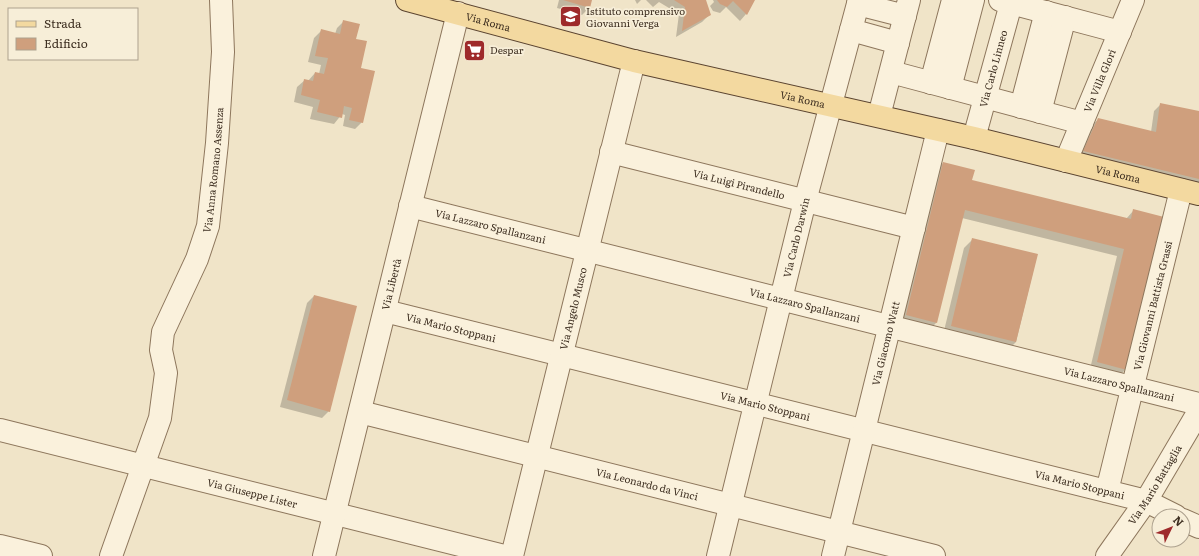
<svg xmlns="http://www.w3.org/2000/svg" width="1199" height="556" viewBox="0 0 1199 556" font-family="Literata,serif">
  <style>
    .shadow { fill: #0003 }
    .building { fill: #cf9f7d }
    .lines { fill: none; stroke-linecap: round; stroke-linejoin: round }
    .minor-casing { stroke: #8d765c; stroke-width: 24 }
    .major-casing { stroke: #5b4430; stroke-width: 24 }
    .minor { stroke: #faf1dc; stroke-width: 22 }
    .major { stroke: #f3d9a0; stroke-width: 22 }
    .labels { text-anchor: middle; stroke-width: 3.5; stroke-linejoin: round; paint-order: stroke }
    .poi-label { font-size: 10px; fill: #3d2e20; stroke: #f7eed8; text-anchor: start }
    .street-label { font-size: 10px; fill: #3d2e20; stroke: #f7eed8 }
  </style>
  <rect width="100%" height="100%" fill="#f0e4c8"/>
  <!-- shadow -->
  <g class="shadow">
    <polygon points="559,0 591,0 589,8 582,15 557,8"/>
    <polygon points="635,0 641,0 637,4"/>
    <polygon points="646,0 705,0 709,15 702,22 676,37 679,14 659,2 653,7"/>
    <polygon points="713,0 754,0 746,14 740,21 726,7 720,13 713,11 710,6 714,2"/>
    <polygon points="344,21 355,39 360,68 362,122 355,129 343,126 345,115 342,114 334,124 310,119 313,107 294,102 297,87 305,80 308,81 315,73 319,74 321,65 308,62 314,38 321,31 335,34 337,28"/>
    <polygon points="1161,104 1199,112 1199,188 1079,156 1094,123 1099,119 1151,132 1154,111"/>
    <polygon points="943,163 971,181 1126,219 1134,210 1126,369 1119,376 1090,369 1117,256 962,218 936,323 929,330 900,322 936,170"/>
    <polygon points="973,239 1037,255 1016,342 1007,351 943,335 964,248"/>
    <polygon points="314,296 329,411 322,418 280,407 307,303"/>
  </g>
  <!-- building -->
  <g class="building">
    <polygon points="563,0 592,0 590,8"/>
    <polygon points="674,0 706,0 711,15 682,31 685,7"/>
    <polygon points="717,0 755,0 747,15 733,1 727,7 720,4"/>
    <polygon points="343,20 360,24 356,39 367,41 361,68 375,71 363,123 349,120 352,108 344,106 342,118 317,112 320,100 301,95 304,79 313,81 315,72 324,74 328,58 315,56 321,29 340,34"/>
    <polygon points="1160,103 1199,111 1199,179 1083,151 1098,118 1156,132"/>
    <polygon points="943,162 975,170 972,180 1131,219 1133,209 1164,217 1127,370 1097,362 1124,249 965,210 937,323 906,315"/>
    <polygon points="972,238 1038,254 1016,342 951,326"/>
    <polygon points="314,295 357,306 330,412 287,400"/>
  </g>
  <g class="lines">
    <defs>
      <g id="minor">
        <polyline points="1000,0 1120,32"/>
        <polyline points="858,4 905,16"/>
        <polyline points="851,30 898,43"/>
        <polyline points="891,72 1082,123"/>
        <polyline points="931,83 953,0"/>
        <polyline points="950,88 973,0"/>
        <polyline points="1021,107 1046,12"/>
        <polyline points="1040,112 1065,17"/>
        <polyline points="879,116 909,0"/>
        <path id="s1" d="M 974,138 L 1012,0"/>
        <path id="s2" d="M 611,152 L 914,228"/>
        <path id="s3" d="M 1066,161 L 1133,0"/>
        <path id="s4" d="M 410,206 L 1199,404"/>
        <path id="s5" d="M 385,311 L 1146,501 L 1176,516"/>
        <path id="s6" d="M 360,412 L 934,556"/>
        <path id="s7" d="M 0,430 L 504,556"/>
        <path id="s8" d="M 1107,491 L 1181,190"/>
        <polyline points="1183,520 1199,527"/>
        <polyline points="0,546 41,556"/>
        <path id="s9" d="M 111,556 L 160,418 L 166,373 L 161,350 L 163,332 L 197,259 L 208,226 L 217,143 L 223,52 L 221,0"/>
        <path id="s10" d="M 324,556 L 458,13"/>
        <path id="s11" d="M 512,556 L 634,61"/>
        <path id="s12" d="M 718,556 L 805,201 L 859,0"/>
        <path id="s13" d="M 833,556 L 938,130"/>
        <path id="s14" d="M 1107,556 L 1146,501 L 1199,411"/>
      </g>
      <g id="major">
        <path id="s15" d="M 407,0 L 634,61 L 974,138 L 1199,194"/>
      </g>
    </defs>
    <!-- minor casing -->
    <use href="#minor" class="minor-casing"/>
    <!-- major casing -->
    <use href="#major" class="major-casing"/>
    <!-- minor -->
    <use href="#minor" class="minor"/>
    <!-- major -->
    <use href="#major" class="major"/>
  </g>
  <!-- icons -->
  <defs>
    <symbol id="school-square" viewBox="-11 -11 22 22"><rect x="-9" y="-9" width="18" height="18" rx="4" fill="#9e2a2b" stroke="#f7eed8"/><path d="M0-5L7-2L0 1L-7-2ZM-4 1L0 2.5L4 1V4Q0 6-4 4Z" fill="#fff"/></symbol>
    <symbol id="supermarket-square" viewBox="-11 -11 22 22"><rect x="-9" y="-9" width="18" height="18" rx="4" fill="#9e2a2b" stroke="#f7eed8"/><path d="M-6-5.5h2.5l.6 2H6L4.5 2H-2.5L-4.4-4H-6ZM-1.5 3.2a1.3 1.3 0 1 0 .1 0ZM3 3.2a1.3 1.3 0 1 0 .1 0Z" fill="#fff"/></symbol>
  </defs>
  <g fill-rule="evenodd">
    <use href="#school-square" x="558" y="4" width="25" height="25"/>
    <use href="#supermarket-square" x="462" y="38" width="25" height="25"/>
  </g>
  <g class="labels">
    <!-- poi labels -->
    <g class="poi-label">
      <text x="586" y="15">Istituto comprensivo<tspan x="586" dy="12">Giovanni Verga</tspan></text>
      <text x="490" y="54">Despar</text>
    </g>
    <!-- street labels -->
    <g class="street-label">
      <text dy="4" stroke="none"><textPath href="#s15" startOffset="84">Via Roma</textPath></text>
      <text dy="4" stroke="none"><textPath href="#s1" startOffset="72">Via Carlo Linneo</textPath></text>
      <text dy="4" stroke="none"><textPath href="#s3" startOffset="87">Via Villa Glori</textPath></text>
      <text dy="4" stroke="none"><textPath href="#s15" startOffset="408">Via Roma</textPath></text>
      <text dy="4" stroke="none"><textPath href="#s9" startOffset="405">Via Anna Romano Assenza</textPath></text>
      <text dy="4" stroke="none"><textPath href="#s15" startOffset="732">Via Roma</textPath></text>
      <text dy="4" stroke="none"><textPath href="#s2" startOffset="132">Via Luigi Pirandello</textPath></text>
      <text dy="4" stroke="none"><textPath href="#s4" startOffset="83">Via Lazzaro Spallanzani</textPath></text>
      <text dy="4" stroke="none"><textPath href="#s12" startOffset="328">Via Carlo Darwin</textPath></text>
      <text dy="4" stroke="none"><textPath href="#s10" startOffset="280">Via Libertà</textPath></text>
      <text dy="4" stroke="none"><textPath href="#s4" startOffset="407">Via Lazzaro Spallanzani</textPath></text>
      <text dy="4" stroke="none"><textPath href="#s8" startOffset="191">Via Giovanni Battista Grassi</textPath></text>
      <text dy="4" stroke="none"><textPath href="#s11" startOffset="255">Via Angelo Musco</textPath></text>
      <text dy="4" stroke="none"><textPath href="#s5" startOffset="68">Via Mario Stoppani</textPath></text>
      <text dy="4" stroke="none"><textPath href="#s13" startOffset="219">Via Giacomo Watt</textPath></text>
      <text dy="4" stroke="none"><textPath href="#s4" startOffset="731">Via Lazzaro Spallanzani</textPath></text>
      <text dy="4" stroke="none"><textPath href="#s5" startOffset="392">Via Mario Stoppani</textPath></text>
      <text dy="4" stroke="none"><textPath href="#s6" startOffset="296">Via Leonardo da Vinci</textPath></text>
      <text dy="4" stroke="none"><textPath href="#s14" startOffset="86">Via Mario Battaglia</textPath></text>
      <text dy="4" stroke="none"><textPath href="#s5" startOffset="716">Via Mario Stoppani</textPath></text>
      <text dy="4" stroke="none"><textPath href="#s7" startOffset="260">Via Giuseppe Lister</textPath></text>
    </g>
  </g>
  <!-- legend -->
  <rect x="8" y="8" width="130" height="52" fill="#f7eed8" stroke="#ada18e"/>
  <rect x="16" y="21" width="20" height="6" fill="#f3d9a0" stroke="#ada18e"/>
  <text x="44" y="28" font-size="12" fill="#3d2e20">Strada</text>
  <rect x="16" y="38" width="20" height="12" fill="#cf9f7d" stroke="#ada18e"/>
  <text x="44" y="48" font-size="12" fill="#3d2e20">Edificio</text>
  <!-- north arrow -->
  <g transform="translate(1171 528) rotate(47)"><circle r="19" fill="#f7eed8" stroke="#ada18e"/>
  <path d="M0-3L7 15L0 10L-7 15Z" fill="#9e2a2b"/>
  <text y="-6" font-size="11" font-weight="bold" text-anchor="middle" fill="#3d2e20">N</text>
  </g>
</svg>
